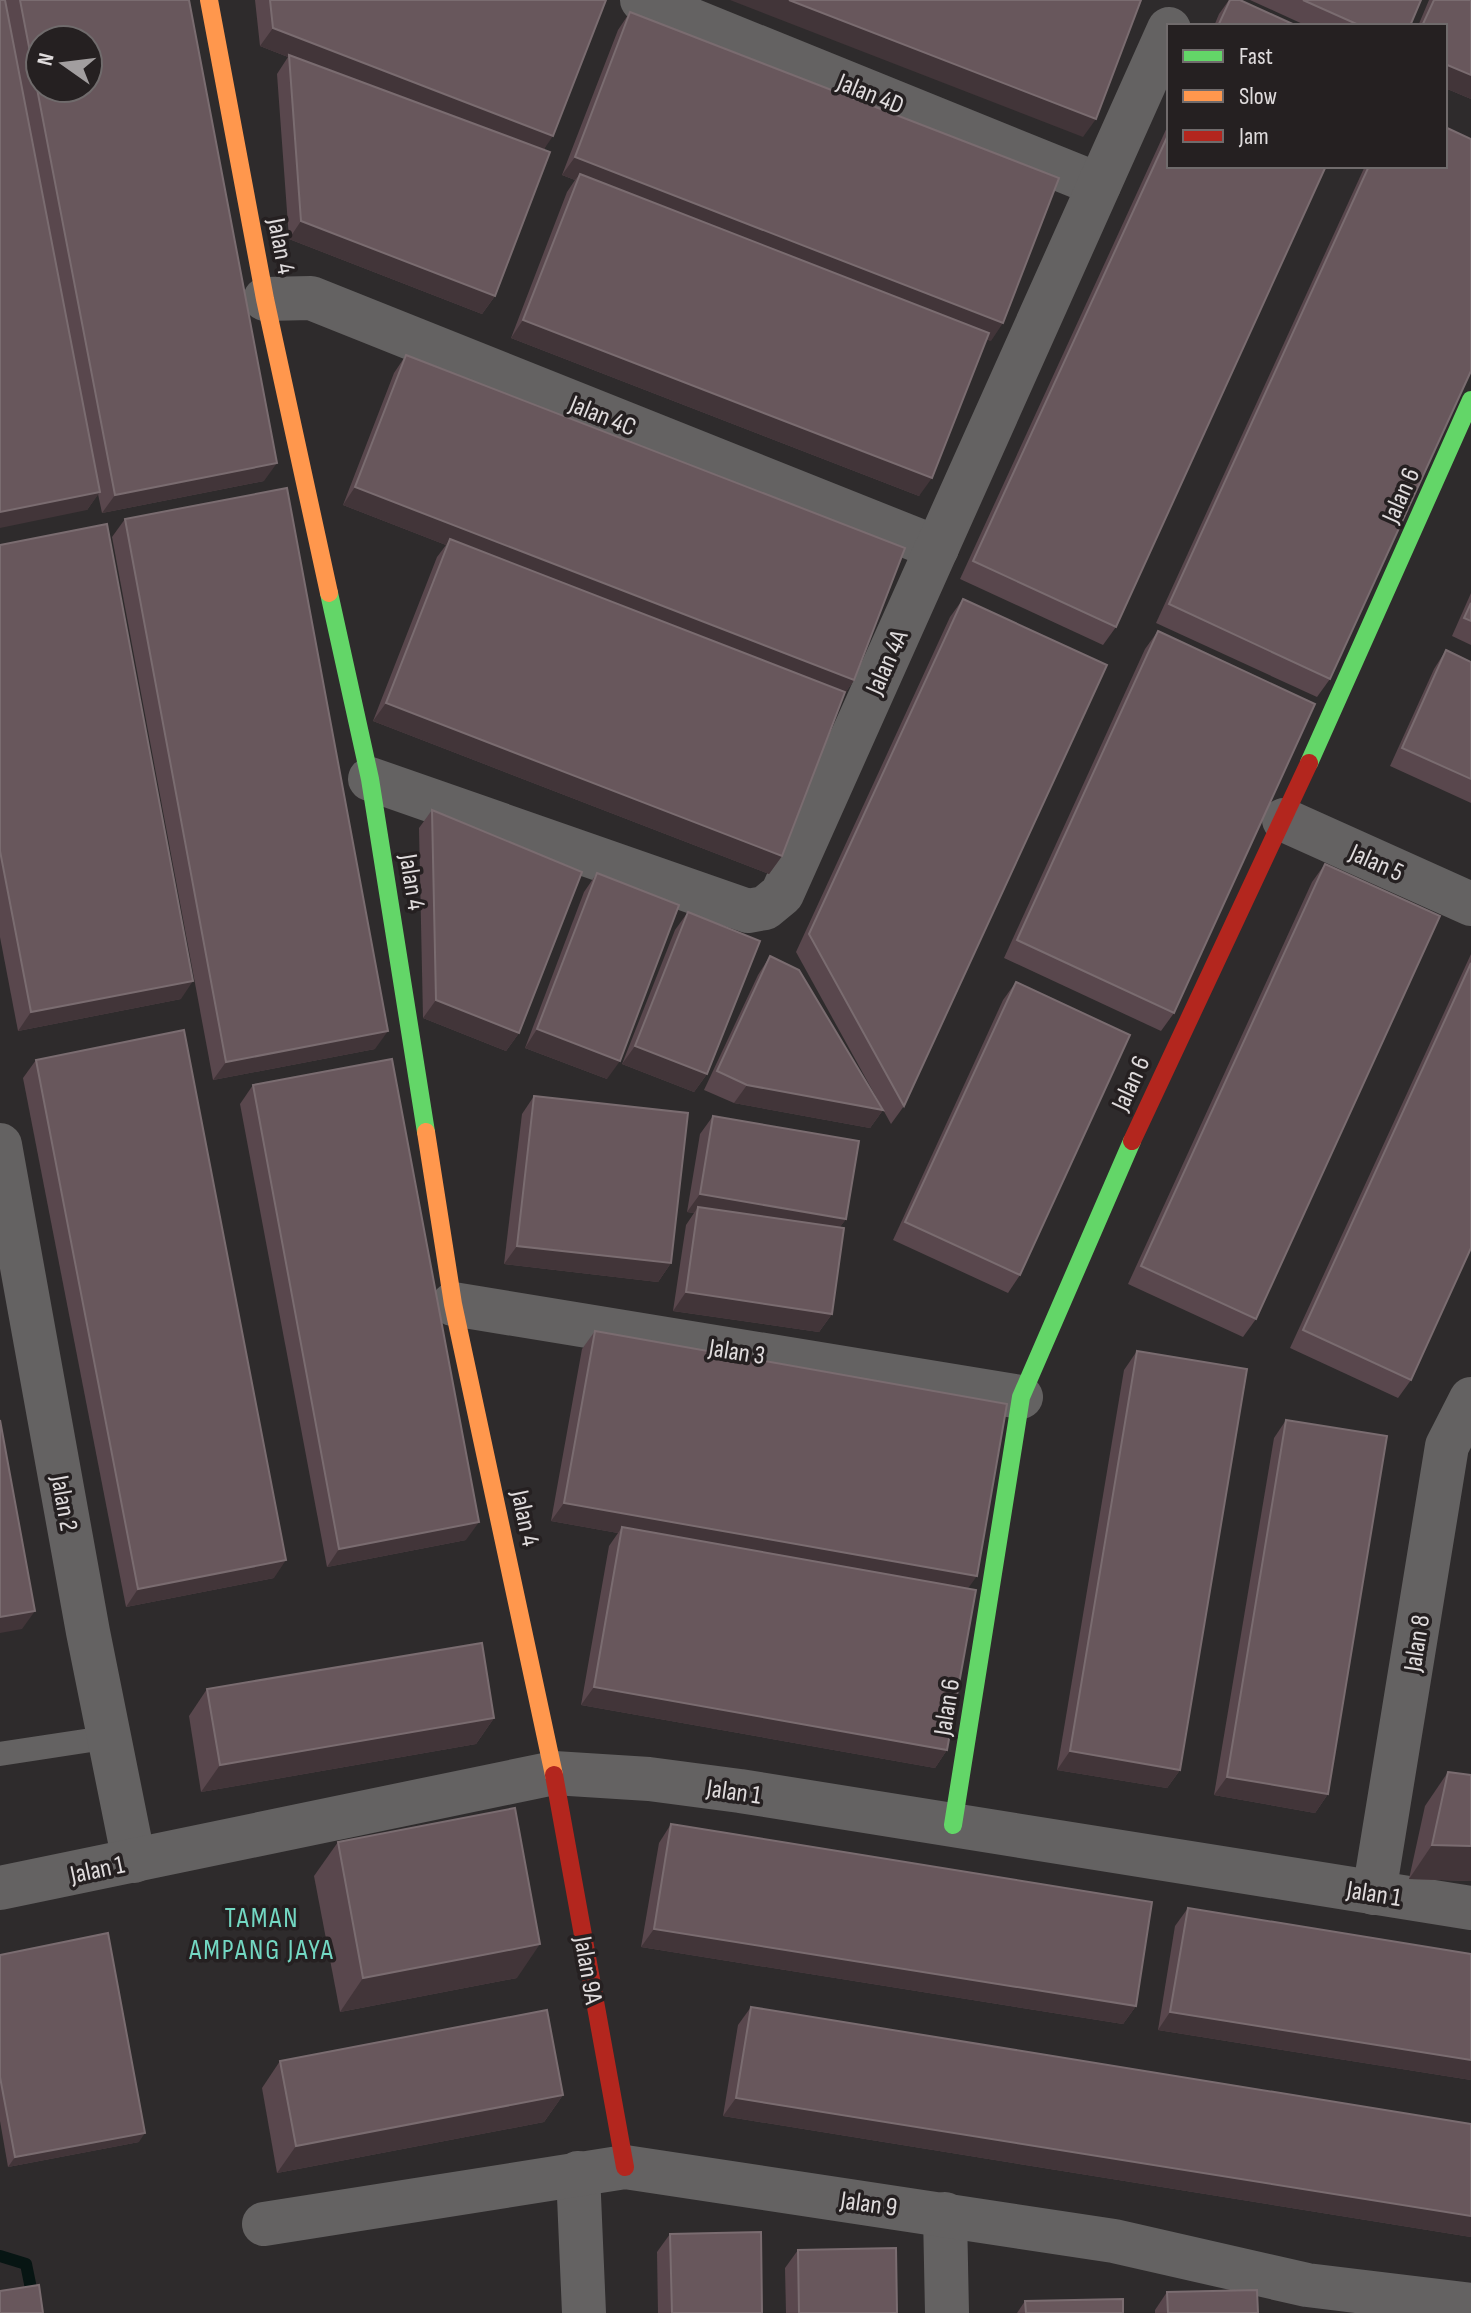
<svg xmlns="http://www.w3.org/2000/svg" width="1471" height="2313" viewBox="0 0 1471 2313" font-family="'Sofia Sans Condensed',sans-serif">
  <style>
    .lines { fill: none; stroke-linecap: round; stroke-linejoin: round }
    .stream { stroke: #071513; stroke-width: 12 }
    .lane { stroke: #646262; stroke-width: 24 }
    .street { stroke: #646262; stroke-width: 44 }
    .fast { stroke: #63d668; stroke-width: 18 }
    .slow { stroke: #ff974d; stroke-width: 18 }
    .jam { stroke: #b3261e; stroke-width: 18 }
    .wall { fill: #59474d }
    .shaded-wall { fill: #423539 }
    .building { fill: #68575c; stroke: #7a6c70; stroke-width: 2; fill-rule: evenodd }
    .labels { text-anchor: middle; stroke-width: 7; stroke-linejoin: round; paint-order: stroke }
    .street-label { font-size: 26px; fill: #e0dcdd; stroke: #252021 }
    .neighbourhood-label { font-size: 28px; letter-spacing: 2px; fill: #73d8c3; stroke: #252021 }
  </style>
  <rect width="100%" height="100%" fill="#2e2b2c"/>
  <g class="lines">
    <!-- stream -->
    <polyline class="stream" points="0,2256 26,2264 36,2313"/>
    <!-- lane -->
    <polyline class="lane" points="0,1754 111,1737"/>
    <!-- street -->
    <g class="street">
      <polyline points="642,0 1099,185"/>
      <polyline points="265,299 311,298 937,548"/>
      <polyline points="370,779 748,911 765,908 782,894 1169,29"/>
      <polyline points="1284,820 1471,904"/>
      <polyline points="0,1145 88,1632 134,1861"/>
      <polyline points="453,1304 1021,1397"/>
      <polyline points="0,1888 554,1773 649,1779 740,1791 1471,1908"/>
      <polyline points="1374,1893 1447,1446 1471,1399"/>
      <polyline points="578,2173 584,2313"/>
      <polyline points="945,2214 947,2313"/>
      <polyline points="264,2224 625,2167 1114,2241 1307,2285 1471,2305"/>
    </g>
    <!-- fast -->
    <g class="fast">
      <polyline points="329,593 370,779 426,1132"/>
      <polyline points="1309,763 1471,400"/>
      <polyline points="953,1825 1021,1397 1132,1141"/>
    </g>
    <!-- slow -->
    <g class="slow">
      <polyline points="209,0 265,299 329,593"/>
      <polyline points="426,1132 453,1304 554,1775"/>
    </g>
    <!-- jam -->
    <g class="jam">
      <polyline points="1132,1141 1309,763"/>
      <polyline points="554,1775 625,2167"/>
    </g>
  </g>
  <!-- wall -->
  <g class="wall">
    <polygon points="0,0 189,0 264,481 102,513 98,494 87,510"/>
    <polygon points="255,0 606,0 544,150 495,296 482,314 289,239 277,74 288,57 260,46"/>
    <polygon points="1229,0 1240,0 1297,26 1214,26 1219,14"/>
    <polygon points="1250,0 1421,0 1410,26 1307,26"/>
    <polygon points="1429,0 1471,0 1471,99 1445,88 1445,26 1418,26"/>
    <polygon points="630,12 991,341 986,339 919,496 511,338 567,192 575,180 562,175 618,30"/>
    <polygon points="1169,123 1169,166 1116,627 1103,645 960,579"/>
    <polygon points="1365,166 1445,166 1330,679 1317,697 1156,623"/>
    <polygon points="406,355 854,680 843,696 782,856 769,874 373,721 437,557 446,545 343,505 394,373"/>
    <polygon points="125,519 375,1049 213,1080 112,537"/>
    <polygon points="0,545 181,999 18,1031 0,937"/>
    <polygon points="1471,593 1471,645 1452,636"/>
    <polygon points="963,599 904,1106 891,1124 796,952 950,617"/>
    <polygon points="1158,631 1174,1013 1161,1031 1004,958 1145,649"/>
    <polygon points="1446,650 1471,662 1471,803 1390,766 1434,669"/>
    <polygon points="432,810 519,1033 506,1051 423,1018 419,828"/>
    <polygon points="1325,864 1256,1319 1243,1337 1128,1284 1312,882"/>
    <polygon points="597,873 607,1079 525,1048 584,892"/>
    <polygon points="688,912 707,1074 694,1092 622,1064 675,930"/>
    <polygon points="1471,954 1471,1248 1411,1380 1398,1398 1290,1348"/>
    <polygon points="770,956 883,1110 870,1128 734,1103 704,1090 758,975"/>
    <polygon points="1016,982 1020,1275 1008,1293 893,1240 1003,1000"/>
    <polygon points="36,1060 274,1578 126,1607 23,1078"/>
    <polygon points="253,1085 466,1540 327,1567 240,1104"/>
    <polygon points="534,1096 671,1263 658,1282 504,1264 522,1114"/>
    <polygon points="713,1116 846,1219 839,1228 832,1314 819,1332 673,1311 686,1225 694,1213 687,1212 700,1134"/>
    <polygon points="595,1331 968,1589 947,1750 935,1768 581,1705 609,1546 618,1533 551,1521 582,1349"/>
    <polygon points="1137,1351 1180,1770 1167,1788 1057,1770 1124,1370"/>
    <polygon points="1286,1420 1328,1794 1315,1813 1214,1795 1274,1438"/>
    <polygon points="207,1689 494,1718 476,1744 201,1792 189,1716"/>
    <polygon points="1448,1772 1471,1881 1409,1879 1425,1806"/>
    <polygon points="671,1824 1136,2006 1123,2024 641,1947 659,1843"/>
    <polygon points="338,1842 517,1978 340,2012 314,1876"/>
    <polygon points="1188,1908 1471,1954 1471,2080 1158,2030 1175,1926"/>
    <polygon points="0,1955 139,2142 8,2167 0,2121"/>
    <polygon points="751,2007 1471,2124 1471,2237 723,2116 738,2025"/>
    <polygon points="280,2061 563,2095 544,2122 277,2173 262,2088"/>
    <polygon points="670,2234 762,2313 658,2313 657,2252"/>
    <polygon points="798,2250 897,2313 786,2313 785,2268"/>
    <polygon points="1167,2292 1258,2313 1155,2313 1155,2310"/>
    <polygon points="1025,2301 1123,2313 1017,2313"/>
  </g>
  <!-- shaded-wall -->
  <g class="shaded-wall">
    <polygon points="730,0 789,0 1096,119 1083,137"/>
    <polygon points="273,28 553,136 540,155 289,55 288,57 260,46"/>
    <polygon points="1445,64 1471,75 1471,99 1445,88"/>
    <polygon points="575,157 1003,323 991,341 577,181 580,174 575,180 562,175"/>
    <polygon points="301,221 495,296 482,314 289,239"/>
    <polygon points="523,320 932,478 919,496 511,338"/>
    <polygon points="277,463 264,481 102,513 115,495"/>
    <polygon points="355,487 854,680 842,698 450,539 446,545 343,505"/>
    <polygon points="100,492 87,510 0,528 0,512"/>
    <polygon points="386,703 782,856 769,874 373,721"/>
    <polygon points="193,981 181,999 18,1031 31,1012"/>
    <polygon points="436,1000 519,1033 506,1051 423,1018"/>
    <polygon points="537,1029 620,1061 607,1079 525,1048"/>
    <polygon points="388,1031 375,1049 213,1080 226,1062"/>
    <polygon points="635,1046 707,1074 694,1092 622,1064"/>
    <polygon points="747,1085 883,1110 870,1128 734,1103"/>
    <polygon points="700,1194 846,1219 833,1237 698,1207 694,1213 687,1212"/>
    <polygon points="517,1246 671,1263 658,1282 504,1264"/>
    <polygon points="686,1292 832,1314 819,1332 673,1311"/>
    <polygon points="564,1503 977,1576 964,1594 622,1527 618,1533 551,1521"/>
    <polygon points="479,1522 466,1540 327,1567 339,1549"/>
    <polygon points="286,1560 274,1578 126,1607 138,1589"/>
    <polygon points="35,1611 22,1629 0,1633 0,1617"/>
    <polygon points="594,1687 947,1750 935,1768 581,1705"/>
    <polygon points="494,1718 476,1744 201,1792 220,1765"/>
    <polygon points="1070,1751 1180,1770 1167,1788 1057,1770"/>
    <polygon points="1227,1777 1328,1794 1315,1813 1214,1795"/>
    <polygon points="1432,1845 1471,1846 1471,1881 1409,1879"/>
    <polygon points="654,1929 1136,2006 1123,2024 641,1947"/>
    <polygon points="540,1944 517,1978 340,2012 363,1978"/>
    <polygon points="1170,2012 1471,2060 1471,2080 1158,2030"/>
    <polygon points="563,2095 544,2122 277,2173 296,2146"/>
    <polygon points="736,2098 1471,2216 1471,2237 723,2116"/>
    <polygon points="145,2133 139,2142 8,2167 15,2157"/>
  </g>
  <!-- building -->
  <g class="building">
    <polygon points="0,0 5,0 100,492 0,512"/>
    <path d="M 20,0 L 189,0 L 277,463 L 115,495 ZM 40,40 L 88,40 L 88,88 L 40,88 Z"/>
    <polygon points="270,0 606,0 553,136 273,28"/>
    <polygon points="789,0 1141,0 1096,119"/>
    <polygon points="1230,0 1240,0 1297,26 1218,26"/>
    <polygon points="1303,0 1421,0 1410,26 1361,26"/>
    <polygon points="1434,0 1471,0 1471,75 1445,64 1445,26 1422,26"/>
    <polygon points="630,12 1059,178 1003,323 575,157"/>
    <polygon points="289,55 550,152 495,296 301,221"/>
    <polygon points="1445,127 1471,139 1471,371 1330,679 1169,604 1369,166 1445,166"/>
    <polygon points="1169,133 1169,166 1326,166 1116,627 973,561"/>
    <polygon points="580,174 989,333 932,478 523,320"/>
    <polygon points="406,355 905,548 854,680 355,487"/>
    <polygon points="287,488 388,1031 226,1062 125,519"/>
    <polygon points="107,524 193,981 31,1012 0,851 0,545"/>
    <polygon points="450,539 845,692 782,856 386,703"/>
    <polygon points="963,599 1107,665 904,1106 809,934"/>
    <polygon points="1471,603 1471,621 1464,618"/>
    <polygon points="1158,631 1315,704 1174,1013 1017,940"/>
    <polygon points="1446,650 1471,662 1471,779 1402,748"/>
    <polygon points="432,810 582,872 519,1033 436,1000"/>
    <polygon points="1325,864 1440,916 1256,1319 1141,1266"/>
    <polygon points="597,873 679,905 620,1061 537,1029"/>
    <polygon points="688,912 760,941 707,1074 635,1046"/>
    <polygon points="770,956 799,970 883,1110 747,1085 717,1071"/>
    <polygon points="1471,963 1471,1248 1411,1380 1303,1330"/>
    <polygon points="1016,982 1130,1035 1020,1275 905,1222"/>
    <polygon points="184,1030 286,1560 138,1589 36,1060"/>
    <polygon points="392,1059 479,1522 339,1549 253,1085"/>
    <polygon points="534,1096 688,1113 671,1263 517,1246"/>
    <polygon points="713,1116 859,1141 846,1219 700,1194"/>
    <polygon points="698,1207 844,1228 832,1314 686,1292"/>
    <polygon points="595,1331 1007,1404 977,1576 564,1503"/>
    <polygon points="1137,1351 1247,1369 1180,1770 1070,1751"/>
    <polygon points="0,1420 35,1611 0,1617"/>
    <polygon points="1286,1420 1387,1436 1328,1794 1227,1777"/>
    <polygon points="622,1527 976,1590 947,1750 594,1687"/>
    <polygon points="482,1643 494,1718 220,1765 207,1689"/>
    <polygon points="1448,1772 1471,1775 1471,1846 1432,1845"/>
    <polygon points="515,1808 540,1944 363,1978 338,1842"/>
    <polygon points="671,1824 1152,1902 1136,2006 654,1929"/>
    <polygon points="1188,1908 1471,1954 1471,2060 1170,2012"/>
    <polygon points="108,1933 145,2133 15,2157 0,2077 0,1955"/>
    <polygon points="751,2007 1471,2124 1471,2216 736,2098"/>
    <polygon points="547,2010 563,2095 296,2146 280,2061"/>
    <polygon points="761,2232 762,2313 672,2313 670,2234"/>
    <polygon points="896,2248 897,2313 799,2313 798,2250"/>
    <polygon points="39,2285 43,2313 0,2313 0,2291"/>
    <polygon points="1257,2290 1258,2313 1168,2313 1167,2292"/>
    <polygon points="1123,2299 1123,2313 1026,2313 1025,2301"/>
  </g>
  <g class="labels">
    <!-- street labels -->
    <g class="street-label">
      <text transform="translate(871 93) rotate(22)" y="9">Jalan 4D</text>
      <text transform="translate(282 246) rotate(79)" y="9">Jalan 4</text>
      <text transform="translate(603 415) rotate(22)" y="9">Jalan 4C</text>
      <text transform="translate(1400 495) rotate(-66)" y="9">Jalan 6</text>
      <text transform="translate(886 662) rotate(-66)" y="9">Jalan 4A</text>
      <text transform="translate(1377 862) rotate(24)" y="9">Jalan 5</text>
      <text transform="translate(413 882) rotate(81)" y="9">Jalan 4</text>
      <text transform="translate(1130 1083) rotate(-65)" y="9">Jalan 6</text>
      <text transform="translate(737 1351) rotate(9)" y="9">Jalan 3</text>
      <text transform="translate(65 1503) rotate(80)" y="9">Jalan 2</text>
      <text transform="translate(526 1518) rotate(78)" y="9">Jalan 4</text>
      <text transform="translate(1416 1643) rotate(-81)" y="9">Jalan 8</text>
      <text transform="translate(946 1707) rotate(-81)" y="9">Jalan 6</text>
      <text transform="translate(734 1791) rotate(8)" y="9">Jalan 1</text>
      <text transform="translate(97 1869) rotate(-12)" y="9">Jalan 1</text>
      <text transform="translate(1374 1893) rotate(9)" y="9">Jalan 1</text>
      <text transform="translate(589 1970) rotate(80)" y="9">Jalan 9A</text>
      <text transform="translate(869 2203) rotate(8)" y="9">Jalan 9</text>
    </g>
    <!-- neighbourhood labels -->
    <g class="neighbourhood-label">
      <text x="262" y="1927">TAMAN<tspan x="262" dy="32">AMPANG JAYA</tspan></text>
    </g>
  </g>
  <!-- legend -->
  <rect x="1167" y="24" width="280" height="144" fill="#252021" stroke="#706b6c" stroke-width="2"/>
  <rect x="1183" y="50" width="40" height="12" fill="#63d668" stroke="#706b6c" stroke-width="2"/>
  <text x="1239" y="64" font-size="24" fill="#e0dcdd">Fast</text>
  <rect x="1183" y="90" width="40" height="12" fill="#ff974d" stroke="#706b6c" stroke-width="2"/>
  <text x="1239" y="104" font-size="24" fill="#e0dcdd">Slow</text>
  <rect x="1183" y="130" width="40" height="12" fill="#b3261e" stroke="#706b6c" stroke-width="2"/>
  <text x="1239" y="144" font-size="24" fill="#e0dcdd">Jam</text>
  <!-- north arrow -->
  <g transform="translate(64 64) rotate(284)"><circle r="38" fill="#252021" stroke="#706b6c" stroke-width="2"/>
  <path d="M0-6L14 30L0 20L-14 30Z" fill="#a29e9f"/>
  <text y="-12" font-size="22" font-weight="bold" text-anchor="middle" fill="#e0dcdd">N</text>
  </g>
</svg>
